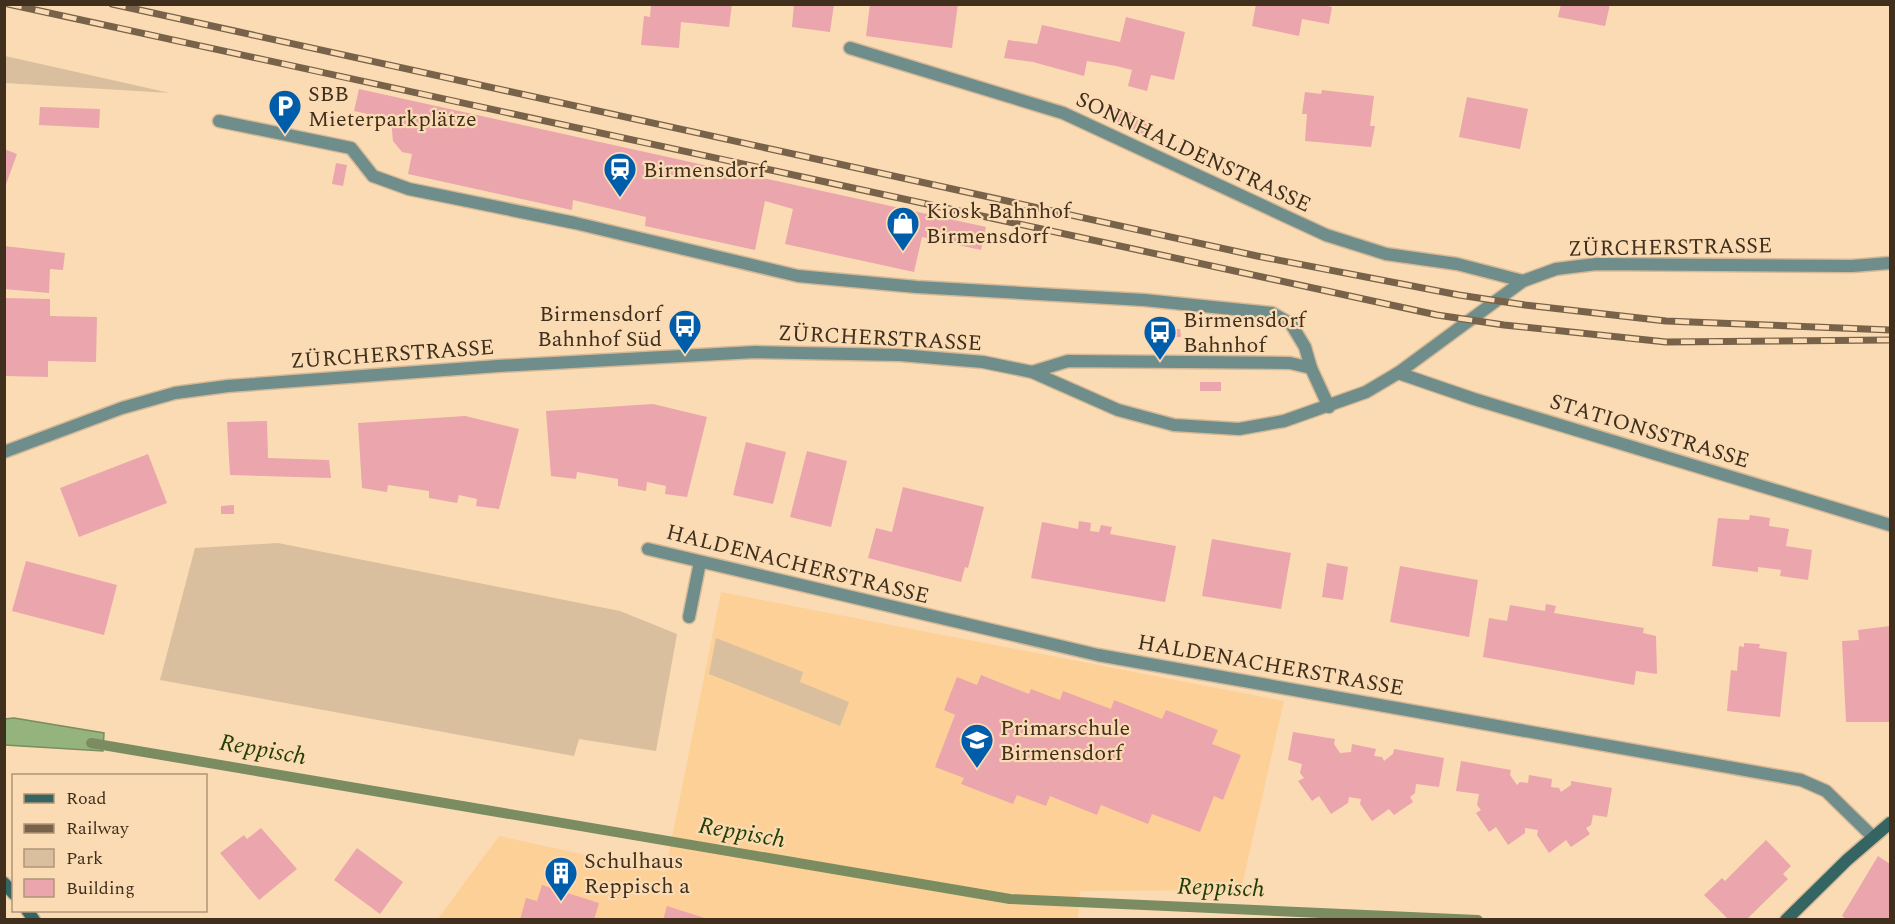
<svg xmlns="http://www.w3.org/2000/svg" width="1895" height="924" viewBox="0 0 1895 924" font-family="Spectral,serif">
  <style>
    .built { fill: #fdd098 }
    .green { fill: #d9bf9e }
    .water { fill: #95b47d; stroke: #7b8c60; stroke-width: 1.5 }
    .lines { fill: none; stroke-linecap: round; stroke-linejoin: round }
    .stream { stroke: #7b8c60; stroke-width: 10 }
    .building { fill: #eba5ac }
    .lane-casing { stroke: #d5b996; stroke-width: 15 }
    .street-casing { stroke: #d5b996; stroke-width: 15 }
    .secondary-casing { stroke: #d5b996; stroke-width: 15 }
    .lane { stroke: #6e8d8b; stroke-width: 12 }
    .street { stroke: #6e8d8b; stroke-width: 12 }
    .secondary { stroke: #346563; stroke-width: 12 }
    .rail-casing { stroke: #78634a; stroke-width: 7 }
    .rail { stroke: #fbdbb4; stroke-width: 4.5; stroke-dasharray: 14; stroke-linecap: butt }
    .labels { text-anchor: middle; stroke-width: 4.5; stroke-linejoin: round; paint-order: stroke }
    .poi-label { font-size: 22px; fill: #3f2f1c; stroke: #fbdbb4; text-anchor: start }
    .street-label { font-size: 22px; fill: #3f2f1c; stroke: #fbdbb4 }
    .water-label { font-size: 24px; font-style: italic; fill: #223e00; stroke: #fbdbb4 }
  </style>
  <rect width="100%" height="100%" fill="#fbdbb4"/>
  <!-- built -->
  <polygon class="built" points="721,592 1284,701 1241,890 1080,891 1078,920 437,920 499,836 665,872"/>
  <!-- green -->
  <g class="green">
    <polygon points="4,56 5,56 170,93 5,83"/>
    <polygon points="278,543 620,611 677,634 656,751 579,739 574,756 160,680 195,548"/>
    <polygon points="716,638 803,672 800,682 849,702 840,726 709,674"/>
  </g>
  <!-- water -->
  <polygon class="water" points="14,718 104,733 103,751 5,745 5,719"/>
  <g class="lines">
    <!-- stream -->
    <polyline class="stream" points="91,743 1010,899 1478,920"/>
  </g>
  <!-- building -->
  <g class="building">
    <polygon points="651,4 732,4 729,27 681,22 679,48 641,45 644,16 650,17"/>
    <polygon points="794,4 834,4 830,32 792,27"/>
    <polygon points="870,4 958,4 952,48 866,36"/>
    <polygon points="1256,4 1321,4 1332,7 1329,24 1302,19 1299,36 1252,26"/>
    <polygon points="1561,4 1610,4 1605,26 1558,17"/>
    <polygon points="1126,17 1185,32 1174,80 1151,75 1147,91 1128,86 1132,70 1116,66 1087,61 1084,76 1033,62 1004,58 1008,40 1037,44 1042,25 1120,42"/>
    <polygon points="359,89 986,227 981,250 922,237 914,272 785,244 793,209 765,201 755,250 645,226 646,217 573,200 572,210 408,174 412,154 402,152 393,141 391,119 354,111"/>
    <polygon points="1322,90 1374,96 1370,126 1375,126 1371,147 1305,141 1307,114 1302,114 1305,92 1321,94"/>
    <polygon points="1467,97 1528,109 1520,149 1459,137"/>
    <polygon points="1117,106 1150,121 1144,135 1111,120"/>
    <polygon points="40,107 100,109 99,128 39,125"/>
    <polygon points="4,149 17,154 5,187 4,187"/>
    <polygon points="336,163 347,165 343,186 332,184"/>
    <polygon points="4,246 65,253 63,270 50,269 49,293 4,289"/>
    <polygon points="5,298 50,299 50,316 97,317 96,362 48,361 48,377 5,376"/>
    <polygon points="1151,329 1180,329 1181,337 1151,337"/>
    <rect x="1200" y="382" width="21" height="9"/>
    <polygon points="653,404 707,417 687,497 665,494 666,486 647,482 646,491 618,486 618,479 577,472 576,479 551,476 546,411"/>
    <polygon points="465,416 519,429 499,509 476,506 477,499 459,495 457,503 429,498 429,491 388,485 387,492 362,488 358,423"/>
    <polygon points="267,421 268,458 329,460 331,478 230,475 227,422"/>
    <polygon points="746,442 786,452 773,504 733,495"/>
    <polygon points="807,451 847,461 831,527 790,517"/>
    <polygon points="148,454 167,503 79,537 60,488"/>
    <polygon points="903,487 984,507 968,568 965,567 961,582 868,558 876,528 892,532"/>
    <polygon points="234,505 234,514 221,514 221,506"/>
    <polygon points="1750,515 1770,518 1769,526 1789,529 1786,546 1812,550 1808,580 1780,576 1781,570 1758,567 1758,572 1712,566 1718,518 1749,520"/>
    <polygon points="1079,521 1091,523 1090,531 1099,532 1101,525 1112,527 1110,534 1176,546 1165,602 1031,578 1042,522 1078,529"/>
    <polygon points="1212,539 1291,553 1281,609 1202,596"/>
    <polygon points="26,561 117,585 104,635 12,611"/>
    <polygon points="1327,563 1348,567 1343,600 1322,597"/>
    <polygon points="1400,566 1478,580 1469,637 1390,622"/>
    <polygon points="1546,604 1556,606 1554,613 1644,628 1643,633 1656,636 1657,674 1636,671 1634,685 1483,657 1489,618 1507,621 1510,605 1545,611"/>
    <polygon points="1890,626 1890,722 1846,722 1842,641 1859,640 1858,630"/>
    <polygon points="1744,643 1760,644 1759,648 1787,652 1780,717 1727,711 1731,670 1737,671 1739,646 1744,647"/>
    <polygon points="981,675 1029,694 1031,689 1060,700 1063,691 1111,709 1114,700 1162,719 1166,710 1218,730 1212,744 1241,755 1223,800 1214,796 1200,832 1152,814 1148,824 1101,805 1097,815 1050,796 1046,806 1017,795 1013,804 961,784 964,778 935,767 955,715 944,710 957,677 977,685"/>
    <polygon points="1293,732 1335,739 1334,744 1340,753 1351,752 1352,744 1376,749 1374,756 1382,757 1384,761 1393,754 1394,749 1444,758 1439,787 1416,784 1415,793 1410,797 1413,802 1394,815 1389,809 1372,821 1360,804 1361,799 1349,797 1348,803 1331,814 1319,796 1312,801 1298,781 1304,778 1300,773 1302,764 1288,760"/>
    <polygon points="1461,761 1511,770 1510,775 1517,785 1520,782 1528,783 1529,775 1552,779 1551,787 1559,788 1561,792 1571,785 1571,781 1612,788 1607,817 1593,815 1591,825 1586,828 1590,834 1571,847 1566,840 1549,853 1537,835 1538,830 1525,828 1525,833 1508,845 1496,827 1489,832 1476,813 1481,810 1477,805 1479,794 1456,791"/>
    <polygon points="261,828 297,869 259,900 220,853 244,835 247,839"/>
    <polygon points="1766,840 1791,866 1783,874 1788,879 1746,920 1729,920 1704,895 1722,878 1725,881"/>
    <polygon points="357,848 403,882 380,914 334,880"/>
    <polygon points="1878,856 1890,864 1890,920 1848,920 1842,916"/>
    <polygon points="542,885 599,903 594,920 520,920 526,898 537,901"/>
    <polygon points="667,906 708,919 708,920 663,920"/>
  </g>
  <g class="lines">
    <defs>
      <g id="lane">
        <polyline points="219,121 351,148 373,176 409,189 575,223 798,276 917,287 1144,300 1272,313 1291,324 1305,347 1311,368 1329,407"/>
        <polyline points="1032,372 1068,361 1290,363 1311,368"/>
        <polyline points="689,617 700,562"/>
      </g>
      <g id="street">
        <polyline points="850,48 1063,113 1326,235 1386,254 1457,264 1523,281"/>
        <polyline points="1398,373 1474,399 1890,525"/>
        <polyline points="4,452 122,408 175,393 228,386 498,366 755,352 900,355 983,362 1032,372 1118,410 1174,425 1239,429 1284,421 1366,392 1398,373 1523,281 1556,269 1596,264 1852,266 1890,263"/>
        <polyline points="648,549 1098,655 1801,780 1826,791 1873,837"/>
      </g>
      <g id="secondary">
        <polyline points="4,883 14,894"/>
        <polyline points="27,910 34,920"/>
        <polyline points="1786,920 1847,860 1890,823"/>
      </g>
    </defs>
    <!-- lane casing -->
    <use href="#lane" class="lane-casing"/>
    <!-- street casing -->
    <use href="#street" class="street-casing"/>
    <!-- secondary casing -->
    <use href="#secondary" class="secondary-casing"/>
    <!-- lane -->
    <use href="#lane" class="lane"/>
    <!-- street -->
    <use href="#street" class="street"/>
    <!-- secondary -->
    <use href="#secondary" class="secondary"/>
    <defs>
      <g id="rail">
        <polyline points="8,4 1437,315 1504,325 1666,342 1890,340"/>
        <polyline points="112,4 1257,256 1459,295 1525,305 1666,321 1890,330"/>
      </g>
    </defs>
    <!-- rail casing -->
    <use href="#rail" class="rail-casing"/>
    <!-- rail -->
    <use href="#rail" class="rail"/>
  </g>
  <!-- icons -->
  <defs>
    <symbol id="parking-pin" viewBox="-11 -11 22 30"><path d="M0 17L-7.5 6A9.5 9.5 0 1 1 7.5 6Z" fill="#005daa" stroke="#fbdbb4"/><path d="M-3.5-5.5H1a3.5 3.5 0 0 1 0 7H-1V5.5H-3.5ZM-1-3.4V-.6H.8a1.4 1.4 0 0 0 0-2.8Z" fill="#fff"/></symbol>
    <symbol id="station-pin" viewBox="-11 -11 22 30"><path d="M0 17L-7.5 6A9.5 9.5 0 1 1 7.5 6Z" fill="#005daa" stroke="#fbdbb4"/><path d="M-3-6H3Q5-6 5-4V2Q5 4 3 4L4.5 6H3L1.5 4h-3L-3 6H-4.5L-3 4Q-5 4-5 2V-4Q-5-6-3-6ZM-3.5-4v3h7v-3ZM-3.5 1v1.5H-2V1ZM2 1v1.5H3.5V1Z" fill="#fff"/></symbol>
    <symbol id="shop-pin" viewBox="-11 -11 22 30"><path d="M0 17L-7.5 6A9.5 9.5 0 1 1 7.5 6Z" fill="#005daa" stroke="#fbdbb4"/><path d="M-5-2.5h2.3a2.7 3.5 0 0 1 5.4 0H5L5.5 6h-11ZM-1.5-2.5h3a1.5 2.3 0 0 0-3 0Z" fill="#fff"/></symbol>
    <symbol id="bus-pin" viewBox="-11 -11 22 30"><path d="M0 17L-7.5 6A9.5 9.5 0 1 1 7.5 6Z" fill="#005daa" stroke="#fbdbb4"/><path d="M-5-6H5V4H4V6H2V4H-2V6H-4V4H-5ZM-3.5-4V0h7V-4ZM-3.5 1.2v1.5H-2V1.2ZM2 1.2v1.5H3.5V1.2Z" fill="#fff"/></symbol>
    <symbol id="school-pin" viewBox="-11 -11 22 30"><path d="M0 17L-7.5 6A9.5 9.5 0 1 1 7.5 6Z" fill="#005daa" stroke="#fbdbb4"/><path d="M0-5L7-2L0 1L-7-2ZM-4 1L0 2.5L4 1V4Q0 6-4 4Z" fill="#fff"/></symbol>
    <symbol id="building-pin" viewBox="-11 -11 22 30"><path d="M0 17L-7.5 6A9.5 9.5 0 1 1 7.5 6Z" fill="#005daa" stroke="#fbdbb4"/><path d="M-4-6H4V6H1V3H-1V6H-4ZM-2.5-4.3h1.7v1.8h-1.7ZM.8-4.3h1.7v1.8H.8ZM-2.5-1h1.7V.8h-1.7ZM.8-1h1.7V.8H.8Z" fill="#fff"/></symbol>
  </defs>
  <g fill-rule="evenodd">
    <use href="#parking-pin" x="266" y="87" width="38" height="52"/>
    <use href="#station-pin" x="601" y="150" width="38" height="52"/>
    <use href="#shop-pin" x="884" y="204" width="38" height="52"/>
    <use href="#bus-pin" x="666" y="307" width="38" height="52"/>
    <use href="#bus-pin" x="1141" y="313" width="38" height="52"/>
    <use href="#school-pin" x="958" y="721" width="38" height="52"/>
    <use href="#building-pin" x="542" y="854" width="38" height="52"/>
  </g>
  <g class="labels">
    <!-- poi labels -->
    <g class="poi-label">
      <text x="308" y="101">SBB<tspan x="308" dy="25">Mieterparkplätze</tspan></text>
      <text x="643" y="177">Birmensdorf</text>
      <text x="926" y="218">Kiosk Bahnhof<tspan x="926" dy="25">Birmensdorf</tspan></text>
      <text x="662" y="321" text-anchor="end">Birmensdorf<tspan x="662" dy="25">Bahnhof Süd</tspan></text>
      <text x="1183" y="327">Birmensdorf<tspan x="1183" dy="25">Bahnhof</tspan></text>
      <text x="1000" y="735">Primarschule<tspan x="1000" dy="25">Birmensdorf</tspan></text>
      <text x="584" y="868">Schulhaus<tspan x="584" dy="25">Reppisch a</tspan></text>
    </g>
    <!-- street labels -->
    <g class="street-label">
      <text transform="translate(1194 151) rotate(25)" y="8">SONNHALDENSTRASSE</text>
      <text transform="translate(1670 246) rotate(-1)" y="8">ZÜRCHERSTRASSE</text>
      <text transform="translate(880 337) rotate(3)" y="8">ZÜRCHERSTRASSE</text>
      <text transform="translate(392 353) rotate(-4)" y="8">ZÜRCHERSTRASSE</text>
      <text transform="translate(1650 430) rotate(17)" y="8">STATIONSSTRASSE</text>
      <text transform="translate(798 563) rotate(14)" y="8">HALDENACHERSTRASSE</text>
      <text transform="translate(1271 664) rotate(10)" y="8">HALDENACHERSTRASSE</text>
    </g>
    <!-- water labels -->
    <g class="water-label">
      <text transform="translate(263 749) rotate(10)" y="8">Reppisch</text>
      <text transform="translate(742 832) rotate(10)" y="8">Reppisch</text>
      <text transform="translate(1221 887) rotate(2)" y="8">Reppisch</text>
    </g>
  </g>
  <!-- border -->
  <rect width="1895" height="924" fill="none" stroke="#3f2f1c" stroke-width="12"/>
  <!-- legend -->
  <rect x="12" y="774" width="195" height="138" fill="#fbdbb4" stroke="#b09677" stroke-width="1.5"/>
  <rect x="24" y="794" width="30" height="9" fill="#346563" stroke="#b09677" stroke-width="1.5"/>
  <text x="66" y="804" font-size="18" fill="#3f2f1c">Road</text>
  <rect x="24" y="824" width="30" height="9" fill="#78634a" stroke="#b09677" stroke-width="1.5"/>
  <text x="66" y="834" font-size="18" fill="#3f2f1c">Railway</text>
  <rect x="24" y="849" width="30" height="18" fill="#d9bf9e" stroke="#b09677" stroke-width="1.5"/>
  <text x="66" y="864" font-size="18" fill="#3f2f1c">Park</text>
  <rect x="24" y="879" width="30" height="18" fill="#eba5ac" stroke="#b09677" stroke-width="1.5"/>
  <text x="66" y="894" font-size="18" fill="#3f2f1c">Building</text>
</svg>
